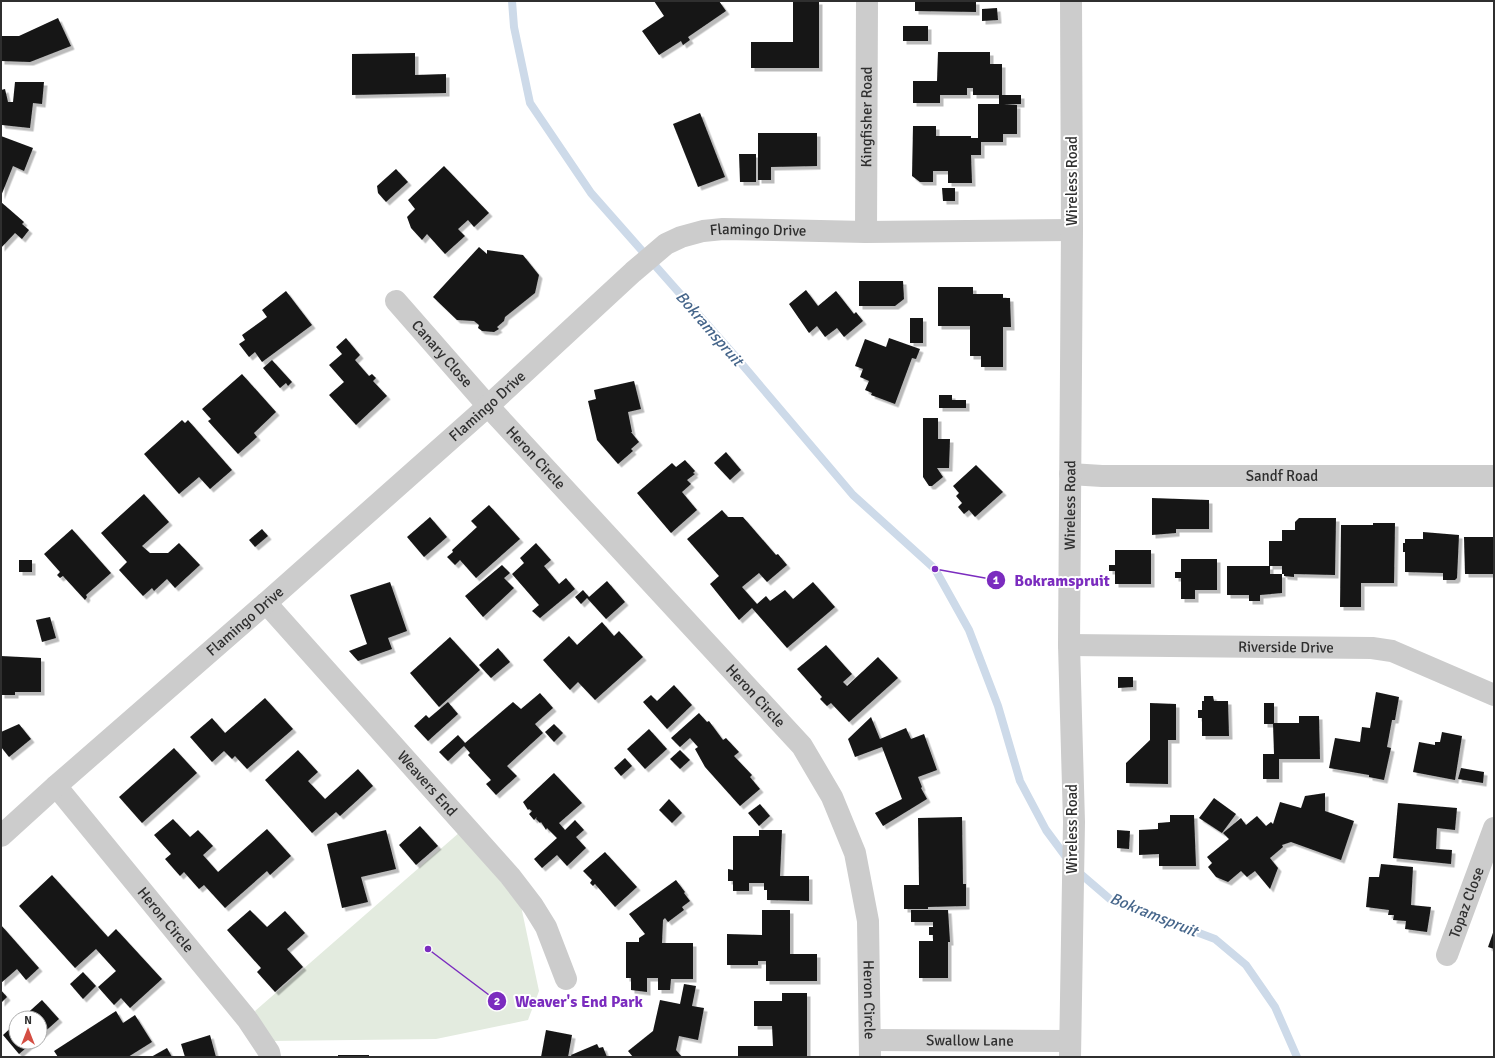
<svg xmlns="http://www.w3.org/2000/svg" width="1495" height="1058" viewBox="0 0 1495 1058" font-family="Signika,sans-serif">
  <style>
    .green { fill: #e3ebdf }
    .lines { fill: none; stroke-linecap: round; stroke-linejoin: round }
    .stream { stroke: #cddae9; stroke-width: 8 }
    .building { fill: #161616; filter: url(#shadow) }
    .minor { stroke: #ccc; stroke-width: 22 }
    .labels { text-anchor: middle; stroke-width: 4; stroke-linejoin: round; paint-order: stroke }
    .street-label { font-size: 15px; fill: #2f2f2f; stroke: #fff }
    .water-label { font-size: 16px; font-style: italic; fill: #45658a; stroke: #fff }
    .leader { fill: none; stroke: #7b2cbf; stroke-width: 1.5 }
    .callout-dot { fill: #7b2cbf; stroke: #fff; stroke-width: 1.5 }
    .mark-label { font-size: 12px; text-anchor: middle; font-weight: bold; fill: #fff }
    .callout-label { font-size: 16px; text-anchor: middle; font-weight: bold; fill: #7b2cbf; stroke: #fff; stroke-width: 4; stroke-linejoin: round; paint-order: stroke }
  </style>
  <defs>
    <filter id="shadow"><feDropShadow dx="3.5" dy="3.5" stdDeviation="0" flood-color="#0004"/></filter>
  </defs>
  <rect width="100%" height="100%" fill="#fff"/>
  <!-- green -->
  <polygon class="green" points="460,832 521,906 539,991 528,1020 436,1039 271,1041 255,1011"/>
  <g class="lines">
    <!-- stream -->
    <g class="stream">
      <polyline points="512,1 514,27 530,103 591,193 735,356 853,495 935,569 969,630 998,706 1020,781 1046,830 1069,861"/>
      <polyline points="1076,870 1111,900 1215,939 1246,965 1275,1007 1297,1057"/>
    </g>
  </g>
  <!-- building -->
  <g class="building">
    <polygon points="654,1 719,1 726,11 688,37 690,40 683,45 681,41 659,55 642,31 664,16"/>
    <polygon points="793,1 819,1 819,68 751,68 751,42 793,42"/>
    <polygon points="915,1 976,1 976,12 915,11"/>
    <polygon points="997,8 998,20 982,21 982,9"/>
    <polygon points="58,18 71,46 30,62 1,61 1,36 19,36"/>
    <rect x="903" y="26" width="25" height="15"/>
    <polygon points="938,52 990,52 990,64 1002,64 1002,95 1021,95 1021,104 1004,104 1017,105 1017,134 1003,134 1003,142 981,142 981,155 971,155 972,183 948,183 948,171 933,171 933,182 920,182 912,176 913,126 936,126 936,136 971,136 971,138 978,138 978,104 999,104 999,95 973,95 973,88 967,88 967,95 940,95 940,103 913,103 913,81 937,81"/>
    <polygon points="415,53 415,75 446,74 446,93 352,95 352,54"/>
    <polygon points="15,82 44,82 42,104 33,103 30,128 2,125 1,123 1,90 5,89 8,102 13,102"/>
    <polygon points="700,113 725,177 698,187 673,124"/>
    <polygon points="758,133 817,133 817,166 771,167 771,180 758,180"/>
    <polygon points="1,136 33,148 24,171 13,166 1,196"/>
    <polygon points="739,154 756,154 756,182 740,182"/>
    <polygon points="444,166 489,213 474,227 468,220 458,229 465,236 445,254 427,234 422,240 411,228 407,217 415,209 408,200"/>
    <polygon points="396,169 408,182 386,202 378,193 377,186"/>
    <polygon points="942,188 955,188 955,201 943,201"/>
    <polygon points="1,202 24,222 22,224 29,230 22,239 15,233 1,248"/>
    <polygon points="479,247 487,254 487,250 523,255 539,275 535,293 505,317 504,321 497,327 499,329 494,332 482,331 478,328 479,325 474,321 457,320 433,297"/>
    <polygon points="859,281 903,281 904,299 895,306 859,306"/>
    <polygon points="938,287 973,287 973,294 1003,294 1003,298 1010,298 1011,327 1003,327 1003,367 981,367 981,356 970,356 970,326 938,326"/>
    <polygon points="806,290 818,306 836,291 854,314 856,312 863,321 844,337 837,328 825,337 817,326 809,333 789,304"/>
    <polygon points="286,291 312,325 262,362 255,352 249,357 239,344 245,340 242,335 267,317 262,310"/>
    <rect x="910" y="318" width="13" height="25"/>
    <polygon points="346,338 360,355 355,360 369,376 372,374 376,378 373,381 387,396 356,425 329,395 344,382 329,365 342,354 336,347"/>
    <polygon points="889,338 920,349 916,359 912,358 895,404 871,395 872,393 865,390 869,381 860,377 863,369 855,366 865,339 886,347"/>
    <polygon points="272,360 292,382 288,386 286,383 280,388 263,368"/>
    <polygon points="242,374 276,412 254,433 257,437 238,454 208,421 211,419 202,409"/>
    <polygon points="634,381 641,409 628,412 632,432 631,432 639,442 631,449 633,451 618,464 597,440 588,401 596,399 594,390"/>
    <polygon points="939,395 952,395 952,400 966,400 966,408 939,408"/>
    <polygon points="923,418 938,418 938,439 950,439 949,468 937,468 943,477 932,486 929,486 923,477"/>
    <polygon points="182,420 185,423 188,420 232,470 210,489 199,477 179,494 144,454"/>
    <polygon points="726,452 741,470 730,480 714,463"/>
    <polygon points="685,460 695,471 693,473 695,474 687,480 691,484 682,492 697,510 671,533 637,493 672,463 676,467"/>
    <polygon points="976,465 1003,492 975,517 969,510 964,514 958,507 962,503 956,496 959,493 953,486"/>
    <polygon points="144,494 169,522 142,546 150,553 168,553 179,543 200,565 175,588 167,579 154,591 152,588 143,596 119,570 127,562 101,533"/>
    <polygon points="1152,498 1209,500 1209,529 1176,529 1176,533 1152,535"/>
    <polygon points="489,505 520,539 476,578 460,560 455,565 447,557 453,552 452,550 477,527 471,521"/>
    <polygon points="722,510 728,517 743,517 776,555 778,554 787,565 767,582 759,573 742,587 757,604 766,596 770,601 785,590 793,599 813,582 835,607 787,648 752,608 739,620 710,584 719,576 687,539"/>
    <polygon points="430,517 447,537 424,557 407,537"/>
    <polygon points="1299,518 1336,518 1335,575 1294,574 1294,577 1284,576 1284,574 1282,574 1282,566 1269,566 1269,541 1282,541 1282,530 1295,530 1295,522"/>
    <polygon points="1373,523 1395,523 1394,583 1361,583 1361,607 1340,607 1341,525 1373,525"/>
    <polygon points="72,529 111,573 86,595 87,597 85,600 63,576 60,578 57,575 60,572 44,554"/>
    <polygon points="262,529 268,536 255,547 249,540"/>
    <polygon points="1423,532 1459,535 1457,578 1455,580 1443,580 1443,573 1405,572 1405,552 1403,552 1403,543 1405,543 1405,539 1423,539"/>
    <polygon points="1464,537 1494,537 1494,574 1465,574"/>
    <polygon points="536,543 551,560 544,566 559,584 566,578 575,589 540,618 532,611 539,605 512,574 524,563 520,558"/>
    <polygon points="1115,550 1151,550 1151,584 1115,584 1115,571 1109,571 1109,565 1115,565"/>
    <polygon points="1181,559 1217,559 1217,590 1195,590 1195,599 1181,599 1181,578 1175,578 1175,572 1181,572"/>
    <rect x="19" y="560" width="13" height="12"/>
    <polygon points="502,565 510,573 504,578 514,588 483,617 465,596"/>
    <polygon points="1227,566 1270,566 1270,574 1282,574 1282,593 1260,595 1260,601 1249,601 1249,595 1227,595"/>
    <polygon points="607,581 625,602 606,619 587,598 581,604 575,597 583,590 589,597"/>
    <polygon points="390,582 407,631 388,638 392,649 358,661 349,651 367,644 350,595"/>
    <polygon points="50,617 56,638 42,642 36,620"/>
    <polygon points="602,622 614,636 619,631 643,657 595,700 578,682 570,690 543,660 569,636 577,645"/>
    <polygon points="450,637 480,670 439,707 410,673"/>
    <polygon points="826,645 852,674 843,682 847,686 878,657 898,678 849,722 831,703 827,706 820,699 822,697 797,669"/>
    <polygon points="498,648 510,662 491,678 479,665"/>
    <polygon points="1,656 41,658 41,692 15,692 15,695 1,695"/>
    <polygon points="1118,677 1133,677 1133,687 1118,688"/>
    <polygon points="674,685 692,705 667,729 643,702 651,695 657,701"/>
    <polygon points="1376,692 1399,697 1395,720 1392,720 1387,747 1391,748 1384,780 1369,777 1369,775 1329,768 1335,738 1360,742 1362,727 1370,728"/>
    <polygon points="540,693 553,708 535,724 543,733 507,766 517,776 496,795 486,784 491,780 468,755 470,753 464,746 448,761 439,752 458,735 465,743 513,702 521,709"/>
    <polygon points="1204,696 1213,696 1214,701 1228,701 1229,736 1202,736 1202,718 1198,718 1198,710 1202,710 1202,701 1204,701"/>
    <polygon points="265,698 293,729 247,769 235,756 232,759 224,751 212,762 190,737 212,718 225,733"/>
    <polygon points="448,702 458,714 428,741 414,726 426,715 429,718"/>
    <polygon points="1150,703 1176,704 1176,740 1168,740 1168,784 1126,783 1126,763 1150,740"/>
    <polygon points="1264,703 1274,703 1274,723 1299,723 1299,716 1319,716 1320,759 1279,759 1279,779 1263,779 1263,754 1274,754 1273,724 1264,724"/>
    <polygon points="699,713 707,722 709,721 723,740 726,738 739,752 734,756 752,775 750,777 760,789 740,806 705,767 695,749 698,747 690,738 680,747 671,738"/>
    <polygon points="871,717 880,739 906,728 911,739 924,734 937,770 918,777 922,787 921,788 927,799 883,826 875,813 902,799 882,747 855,757 848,739"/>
    <polygon points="19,724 31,739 9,757 1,747 1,732"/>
    <polygon points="554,724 563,733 554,742 545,732"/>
    <polygon points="649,729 667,749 645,769 627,749"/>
    <polygon points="1442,732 1462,736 1455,780 1413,772 1419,742 1435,745 1435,742 1440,742"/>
    <polygon points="174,748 197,773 142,823 119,797"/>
    <polygon points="298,750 318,772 308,781 325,799 358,769 373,786 340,816 336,812 312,833 265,780"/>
    <polygon points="680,750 690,760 680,769 670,759"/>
    <polygon points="625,758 632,766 621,776 614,768"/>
    <polygon points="1461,768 1484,772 1483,783 1458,779"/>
    <polygon points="554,773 582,803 559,823 565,830 575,820 584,830 576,837 586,848 567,866 557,855 542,868 534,859 557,838 547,828 546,830 541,822 540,823 536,819 537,817 534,820 529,814 532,811 529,809 528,810 523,802"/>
    <polygon points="1325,793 1325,811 1354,821 1341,860 1291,842 1282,845 1283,847 1270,858 1278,868 1270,889 1255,871 1247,877 1241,871 1228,882 1216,877 1208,867 1212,863 1207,857 1229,839 1223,833 1241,818 1246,825 1257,816 1266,826 1271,822 1273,824 1280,802 1301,808 1305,796"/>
    <polygon points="1214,798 1236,814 1222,833 1199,818"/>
    <polygon points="669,799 682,813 672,823 659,810"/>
    <polygon points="1398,803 1457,808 1455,830 1437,828 1436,849 1452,850 1451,864 1393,858"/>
    <polygon points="760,804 770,816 759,826 748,813"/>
    <polygon points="1170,815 1194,815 1196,866 1159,866 1159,854 1139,855 1139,830 1158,829 1158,823 1170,822"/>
    <polygon points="962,817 963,884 966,884 966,906 928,907 928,909 904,909 904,885 919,885 918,818"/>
    <polygon points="173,819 190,837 198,830 213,846 203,855 218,872 267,829 291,856 270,875 267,871 225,908 204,885 199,889 184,872 180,876 165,859 171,854 154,835"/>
    <polygon points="420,826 438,846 416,865 399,845"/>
    <polygon points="386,830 396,869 361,877 368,902 342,908 327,844"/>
    <polygon points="759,830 782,830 780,876 809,876 809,901 767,900 767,890 764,890 764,883 749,883 749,891 733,891 733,881 728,881 728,869 733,870 733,836 759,836"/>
    <polygon points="1117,830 1130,831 1129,849 1117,848"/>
    <polygon points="605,852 637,887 615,907 595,884 593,886 590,883 592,880 583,871"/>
    <polygon points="1381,864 1413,867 1411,905 1431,907 1427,932 1405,929 1406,921 1393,920 1394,915 1388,915 1389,910 1366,907 1369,877 1379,877"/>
    <polygon points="52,875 108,937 116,929 162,979 130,1008 121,998 114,1005 98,987 116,971 96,949 75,968 19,906"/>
    <polygon points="676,880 685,892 684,893 690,901 682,907 684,910 668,922 665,918 663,920 662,943 693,943 693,979 671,979 670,990 658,990 658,978 647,978 647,992 631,990 631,978 626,978 626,942 639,942 639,938 645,934 629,914"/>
    <polygon points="250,910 267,927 285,911 305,933 287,949 303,967 275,992 257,972 261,968 227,930"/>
    <polygon points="762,910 790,910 790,954 817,954 817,981 766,981 766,961 758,961 758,965 727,965 727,934 762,935"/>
    <polygon points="911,910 948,910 950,942 948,942 948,978 919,978 919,941 933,941 933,935 929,935 929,927 933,927 933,922 911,922"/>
    <polygon points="1,925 39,968 26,980 17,969 1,983"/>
    <polygon points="1494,930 1494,949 1488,947"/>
    <polygon points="83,972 96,986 83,999 70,984"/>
    <polygon points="684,984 696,986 692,1006 704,1008 698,1040 679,1036 676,1050 682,1057 633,1057 628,1051 653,1031 660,1000 680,1004"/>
    <polygon points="1,990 7,997 1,1003"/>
    <polygon points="782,993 807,993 807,1057 738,1057 738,1046 773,1046 772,1026 754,1026 754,1001 782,1001"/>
    <polygon points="42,1000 59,1019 40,1036 40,1018 22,1018"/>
    <polygon points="116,1011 123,1023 135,1015 152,1042 128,1057 58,1057 54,1051"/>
    <polygon points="16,1023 16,1042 33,1042 19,1054 3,1035"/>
    <polygon points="546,1030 572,1035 568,1057 541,1057"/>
    <polygon points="210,1035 216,1057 185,1057 181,1044"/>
    <polygon points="597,1044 599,1048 603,1047 607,1057 572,1057 571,1055"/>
    <polygon points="167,1048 172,1057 151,1057"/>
    <rect x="338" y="1055" width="31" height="2"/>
  </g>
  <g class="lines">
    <!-- minor -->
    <g class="minor">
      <path id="s1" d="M 866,232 L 867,1"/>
      <path id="s2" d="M 396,301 L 488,406 L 802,746 L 832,797 L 855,853 L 868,921 L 870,1057"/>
      <path id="s3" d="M 1070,474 L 1102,476 L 1494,476"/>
      <path id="s4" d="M 266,603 L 510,876 L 533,906 L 546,927 L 566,979"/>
      <path id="s5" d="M 1069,645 L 1372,648 L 1392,651 L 1494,695"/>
      <path id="s6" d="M 56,786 L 247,1019 L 269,1052 L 270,1057"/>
      <path id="s7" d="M 1,836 L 56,786 L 266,603 L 488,406 L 633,272 L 666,244 L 681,237 L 703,231 L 723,229 L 866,232 L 1072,230"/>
      <path id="s8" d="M 1447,955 L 1494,828"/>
      <path id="s9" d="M 870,1040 L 1070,1041"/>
      <path id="s10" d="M 1070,1057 L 1074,822 L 1069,645 L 1072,230 L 1071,1"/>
    </g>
  </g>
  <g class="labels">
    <!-- street labels -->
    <g class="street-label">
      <text dy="5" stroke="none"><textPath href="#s1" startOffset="115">Kingfisher Road</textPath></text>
      <text transform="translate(1072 181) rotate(-90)" y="5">Wireless Road</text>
      <text dy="5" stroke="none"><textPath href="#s7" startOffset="985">Flamingo Drive</textPath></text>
      <text dy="5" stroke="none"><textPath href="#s2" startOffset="70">Canary Close</textPath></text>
      <text dy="5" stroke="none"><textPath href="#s7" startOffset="649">Flamingo Drive</textPath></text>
      <text dy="5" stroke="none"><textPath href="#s2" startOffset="210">Heron Circle</textPath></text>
      <text dy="5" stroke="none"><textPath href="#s3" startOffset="212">Sandf Road</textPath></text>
      <text dy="5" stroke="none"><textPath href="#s10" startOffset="552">Wireless Road</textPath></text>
      <text dy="5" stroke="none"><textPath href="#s7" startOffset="325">Flamingo Drive</textPath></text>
      <text dy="5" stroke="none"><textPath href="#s5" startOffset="217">Riverside Drive</textPath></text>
      <text dy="5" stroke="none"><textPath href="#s2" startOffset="534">Heron Circle</textPath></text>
      <text dy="5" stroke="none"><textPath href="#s4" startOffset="242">Weavers End</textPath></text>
      <text transform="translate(1072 829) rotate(-90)" y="5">Wireless Road</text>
      <text dy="5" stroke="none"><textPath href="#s8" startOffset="56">Topaz Close</textPath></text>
      <text dy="5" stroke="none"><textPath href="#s6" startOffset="173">Heron Circle</textPath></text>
      <text dy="5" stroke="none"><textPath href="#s2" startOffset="870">Heron Circle</textPath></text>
      <text dy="5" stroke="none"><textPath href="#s9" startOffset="100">Swallow Lane</textPath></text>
    </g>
    <!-- water labels -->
    <g class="water-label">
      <text transform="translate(710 328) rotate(49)" y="6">Bokramspruit</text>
      <text transform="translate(1154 914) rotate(22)" y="6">Bokramspruit</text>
    </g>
  </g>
  <!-- callouts -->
  <path class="leader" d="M935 569L996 580M428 949L497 1001"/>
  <g class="callout-dot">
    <circle cx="935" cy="569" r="4"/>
    <circle cx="428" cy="949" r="4"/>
    <circle cx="996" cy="580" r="10"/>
    <circle cx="497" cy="1001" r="10"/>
  </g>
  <g class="mark-label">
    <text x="996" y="584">1</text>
    <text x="497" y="1005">2</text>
  </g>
  <g class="callout-label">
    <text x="1062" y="586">Bokramspruit</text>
    <text x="579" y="1007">Weaver's End Park</text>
  </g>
  <!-- border -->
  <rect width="1495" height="1058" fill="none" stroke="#2f2f2f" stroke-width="4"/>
  <!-- north arrow -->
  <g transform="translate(28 1030)"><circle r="19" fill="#ffffff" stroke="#acacac"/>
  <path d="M0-3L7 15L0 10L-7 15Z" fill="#d44e43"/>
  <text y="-6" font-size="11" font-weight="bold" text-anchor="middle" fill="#2f2f2f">N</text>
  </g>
</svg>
